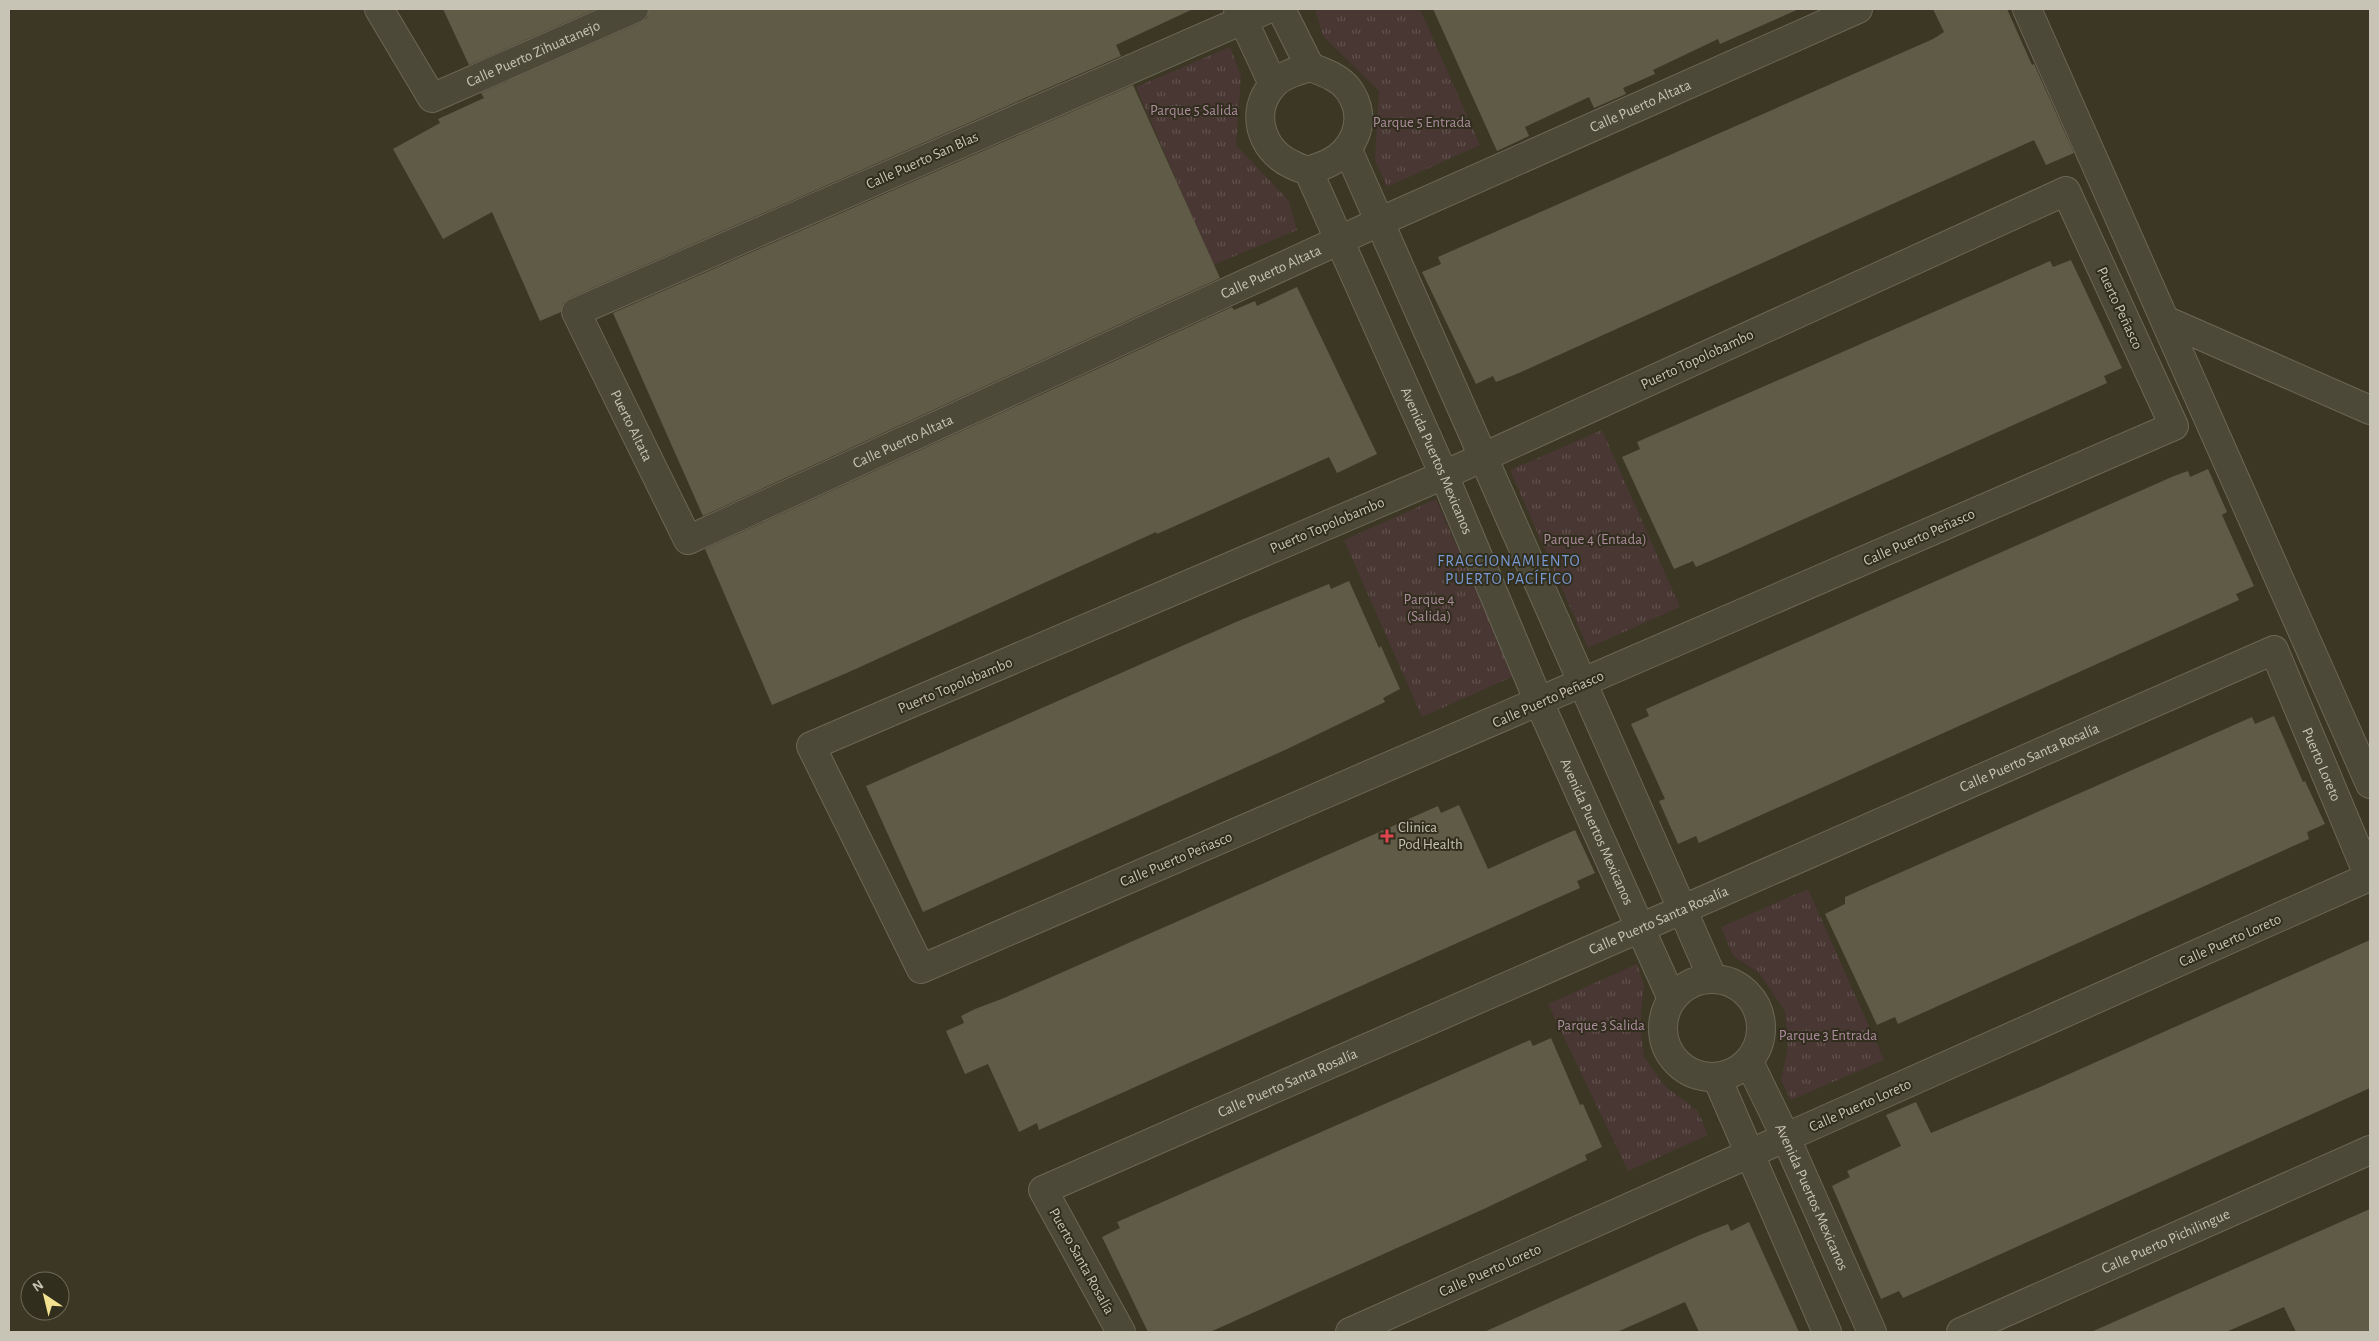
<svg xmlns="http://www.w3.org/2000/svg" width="2379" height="1341" viewBox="0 0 2379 1341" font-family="'Alegreya Sans',sans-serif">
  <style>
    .park { fill: url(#park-tufts) }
    .building { fill: #605b47 }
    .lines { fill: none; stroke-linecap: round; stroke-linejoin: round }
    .minor-casing { stroke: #6a6757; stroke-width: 30 }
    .minor { stroke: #4c4939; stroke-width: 28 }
    .health-dot { fill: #e0444e; stroke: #312e1e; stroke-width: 2 }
    .labels { text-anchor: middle; stroke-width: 4; stroke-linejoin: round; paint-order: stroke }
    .street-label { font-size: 15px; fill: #c8c4b5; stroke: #312e1e }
    .park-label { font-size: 15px; fill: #ac8b9d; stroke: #312e1e }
    .poi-label { font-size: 15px; fill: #c8c4b5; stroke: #312e1e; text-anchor: start }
    .neighbourhood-label { font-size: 16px; letter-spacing: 1px; fill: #7898d3; stroke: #312e1e }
  </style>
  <defs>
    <pattern id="park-tufts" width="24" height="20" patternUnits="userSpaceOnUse" patternTransform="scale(1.25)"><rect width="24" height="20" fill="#483732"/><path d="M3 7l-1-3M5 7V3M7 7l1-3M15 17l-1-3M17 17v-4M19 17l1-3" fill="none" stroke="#61524d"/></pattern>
  </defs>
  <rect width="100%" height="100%" fill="#3c3725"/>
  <!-- park -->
  <g class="park">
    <polygon points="1315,9 1420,9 1480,145 1387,187 1375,160 1379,91 1323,36"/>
    <polygon points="1230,47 1241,76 1236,145 1289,201 1297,230 1213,265 1136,87"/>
    <polygon points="1602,430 1680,607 1588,648 1510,470"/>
    <polygon points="1436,499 1514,676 1422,717 1344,540"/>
    <polygon points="1808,889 1884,1060 1791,1100 1781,1080 1788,1046 1785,1011 1759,973 1733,956 1721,927"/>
    <polygon points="1637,964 1644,986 1640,1023 1644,1057 1666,1087 1698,1111 1708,1135 1628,1171 1548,1004"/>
  </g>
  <!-- building -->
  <g class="building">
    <polygon points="443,9 596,9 469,65"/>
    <polygon points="649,9 1193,9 1116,45 1121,56 570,298 563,303 561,312 540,321 492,212 443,239 393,149 440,123 438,119 484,98 481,93 640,23 647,18"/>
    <polygon points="1433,9 1799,9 1720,44 1718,39 1653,70 1655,74 1623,88 1626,94 1594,108 1589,97 1525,127 1529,136 1497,151"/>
    <polygon points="1933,9 2007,9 2032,65 2034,64 2074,153 2046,165 2034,140 1519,373 1496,382 1493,376 1476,384 1422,272 1441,264 1438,257 1933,39 1944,32"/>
    <polygon points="1133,85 1220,278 703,516 613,313"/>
    <polygon points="2071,260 2122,368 2104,376 2107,383 1724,555 1696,567 1693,561 1674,569 1622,457 1640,449 1637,442 2050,261 2053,267"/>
    <polygon points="1297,287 1377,454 1337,473 1329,457 1157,534 1156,532 849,672 772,705 705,549 1232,307 1234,310 1255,301 1257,306"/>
    <polygon points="2208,469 2227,512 2222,515 2254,586 2236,594 2239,600 1699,843 1696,836 1678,844 1659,801 1665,799 1631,724 1649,716 1646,709 2174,476 2188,471 2190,477"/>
    <polygon points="1349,581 1379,648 1381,646 1400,689 1383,698 1385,702 1285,750 923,912 866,786 1236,622 1329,584 1331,589"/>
    <polygon points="2274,716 2303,782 2305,781 2325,824 2307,832 2309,839 1898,1024 1895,1017 1877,1025 1825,914 1845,904 1845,897 2252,717 2255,724"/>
    <polygon points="1459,805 1488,869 1575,830 1595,873 1577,881 1580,888 1039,1130 1037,1123 1019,1132 988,1064 965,1074 946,1031 964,1023 961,1016 975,1009 1004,998 1438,806 1441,813"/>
    <polygon points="2370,940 2370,1088 1903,1298 1899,1291 1881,1299 1832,1186 1850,1177 1847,1171 1901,1146 1886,1115 1916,1102 1931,1133 2040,1087"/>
    <polygon points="1551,1038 1580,1105 1583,1104 1602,1147 1585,1155 1587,1160 1486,1208 1210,1332 1148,1332 1102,1237 1120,1228 1117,1222 1530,1040 1533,1046"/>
    <polygon points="2370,1209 2370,1332 2296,1332 2284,1307 2226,1332 2091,1332"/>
    <polygon points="1749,1222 1799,1332 1699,1332 1685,1302 1617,1332 1484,1332 1700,1235 1728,1224 1731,1231"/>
  </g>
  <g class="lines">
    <defs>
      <g id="minor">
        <path id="s1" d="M 379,9 L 432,98 L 634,9"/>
        <polyline points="1238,9 1273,84"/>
        <path id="s2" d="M 1268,9 L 576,312 L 688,540 L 1379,222 L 1858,9"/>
        <polyline points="1281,9 1310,67"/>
        <polyline points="2027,9 2370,784"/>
        <path d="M 1310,67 C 1323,72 1339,77 1348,89 C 1371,120 1353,156 1319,167 C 1316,168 1312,170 1308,170 C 1303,170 1295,166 1291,164 C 1261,150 1249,111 1273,85 C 1282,75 1297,71 1310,67 Z"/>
        <polyline points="1348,150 1712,977"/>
        <path id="s3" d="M 1308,170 L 1444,475 L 1539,702 L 1672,999"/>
        <polygon points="2066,191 2174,426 921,969 811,746 1444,475"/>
        <polyline points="2165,320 2370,410"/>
        <circle cx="1712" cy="1028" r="49"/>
        <path id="s4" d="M 1749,1062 L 1786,1138 L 1872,1332"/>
        <polyline points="1717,1078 1827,1332"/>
        <path id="s5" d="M 1121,1332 L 1043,1190 L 2274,650 L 2369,877 L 1350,1332"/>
        <path id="s6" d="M 1961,1332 L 2370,1150"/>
      </g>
    </defs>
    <!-- minor casing -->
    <use href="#minor" class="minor-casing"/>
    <!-- minor -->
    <use href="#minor" class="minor"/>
  </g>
  <!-- markers -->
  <path class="health-dot" d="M1384.5 828.5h5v5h5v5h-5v5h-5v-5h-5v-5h5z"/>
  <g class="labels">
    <!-- street labels -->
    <g class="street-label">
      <text dy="5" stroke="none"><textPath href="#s1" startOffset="214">Calle Puerto Zihuatanejo</textPath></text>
      <text dy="5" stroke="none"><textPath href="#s2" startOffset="2056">Calle Puerto Altata</textPath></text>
      <text transform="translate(922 160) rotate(-24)" y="5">Calle Puerto San Blas</text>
      <text dy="5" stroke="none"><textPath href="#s2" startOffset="1651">Calle Puerto Altata</textPath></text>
      <text transform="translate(2120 308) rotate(65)" y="5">Puerto Peñasco</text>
      <text transform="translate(1697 359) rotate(-25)" y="5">Puerto Topolobambo</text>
      <text dy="5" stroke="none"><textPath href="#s2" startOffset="882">Puerto Altata</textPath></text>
      <text dy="5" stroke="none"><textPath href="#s2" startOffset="1246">Calle Puerto Altata</textPath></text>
      <text dy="5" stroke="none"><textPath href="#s3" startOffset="318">Avenida Puertos Mexicanos</textPath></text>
      <text transform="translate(1327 525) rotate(-23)" y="5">Puerto Topolobambo</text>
      <text transform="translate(1919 537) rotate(-24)" y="5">Calle Puerto Peñasco</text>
      <text transform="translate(955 685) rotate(-23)" y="5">Puerto Topolobambo</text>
      <text transform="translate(1548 699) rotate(-24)" y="5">Calle Puerto Peñasco</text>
      <text dy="5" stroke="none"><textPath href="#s5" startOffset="1239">Calle Puerto Santa Rosalía</textPath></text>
      <text dy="5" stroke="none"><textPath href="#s5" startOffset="1630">Puerto Loreto</textPath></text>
      <text dy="5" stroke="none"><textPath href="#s3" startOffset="722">Avenida Puertos Mexicanos</textPath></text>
      <text transform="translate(1176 859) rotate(-23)" y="5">Calle Puerto Peñasco</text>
      <text dy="5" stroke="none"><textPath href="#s5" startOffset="834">Calle Puerto Santa Rosalía</textPath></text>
      <text transform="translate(2230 940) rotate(-24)" y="5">Calle Puerto Loreto</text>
      <text dy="5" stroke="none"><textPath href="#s5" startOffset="429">Calle Puerto Santa Rosalía</textPath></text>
      <text transform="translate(1860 1105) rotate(-24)" y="5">Calle Puerto Loreto</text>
      <text dy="5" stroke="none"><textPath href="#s4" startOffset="149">Avenida Puertos Mexicanos</textPath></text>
      <text dy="5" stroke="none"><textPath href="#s6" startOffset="224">Calle Puerto Pichilingue</textPath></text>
      <text transform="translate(1082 1261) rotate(61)" y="5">Puerto Santa Rosalía</text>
      <text transform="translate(1490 1270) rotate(-24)" y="5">Calle Puerto Loreto</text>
    </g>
    <!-- park labels -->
    <g class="park-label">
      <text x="1194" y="115">Parque 5 Salida</text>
      <text x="1422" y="127">Parque 5 Entrada</text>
      <text x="1595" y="544">Parque 4 (Entada)</text>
      <text x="1429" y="604">Parque 4<tspan x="1429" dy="17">(Salida)</tspan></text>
      <text x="1601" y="1030">Parque 3 Salida</text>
      <text x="1828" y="1040">Parque 3 Entrada</text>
    </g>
    <!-- poi labels -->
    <g class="poi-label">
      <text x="1398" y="832">Clinica<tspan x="1398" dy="17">Pod Health</tspan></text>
    </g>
    <!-- neighbourhood labels -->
    <g class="neighbourhood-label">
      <text x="1509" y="566">FRACCIONAMIENTO<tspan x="1509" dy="18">PUERTO PACÍFICO</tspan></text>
    </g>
  </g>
  <!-- border -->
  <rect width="2379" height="1341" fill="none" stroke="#c8c4b5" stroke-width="20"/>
  <!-- north arrow -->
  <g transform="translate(45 1296) rotate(325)"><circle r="24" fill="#312e1e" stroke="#6d6a5a"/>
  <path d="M0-4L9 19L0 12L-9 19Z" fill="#f1e190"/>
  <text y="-8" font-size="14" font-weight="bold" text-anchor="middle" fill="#c8c4b5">N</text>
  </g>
</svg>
